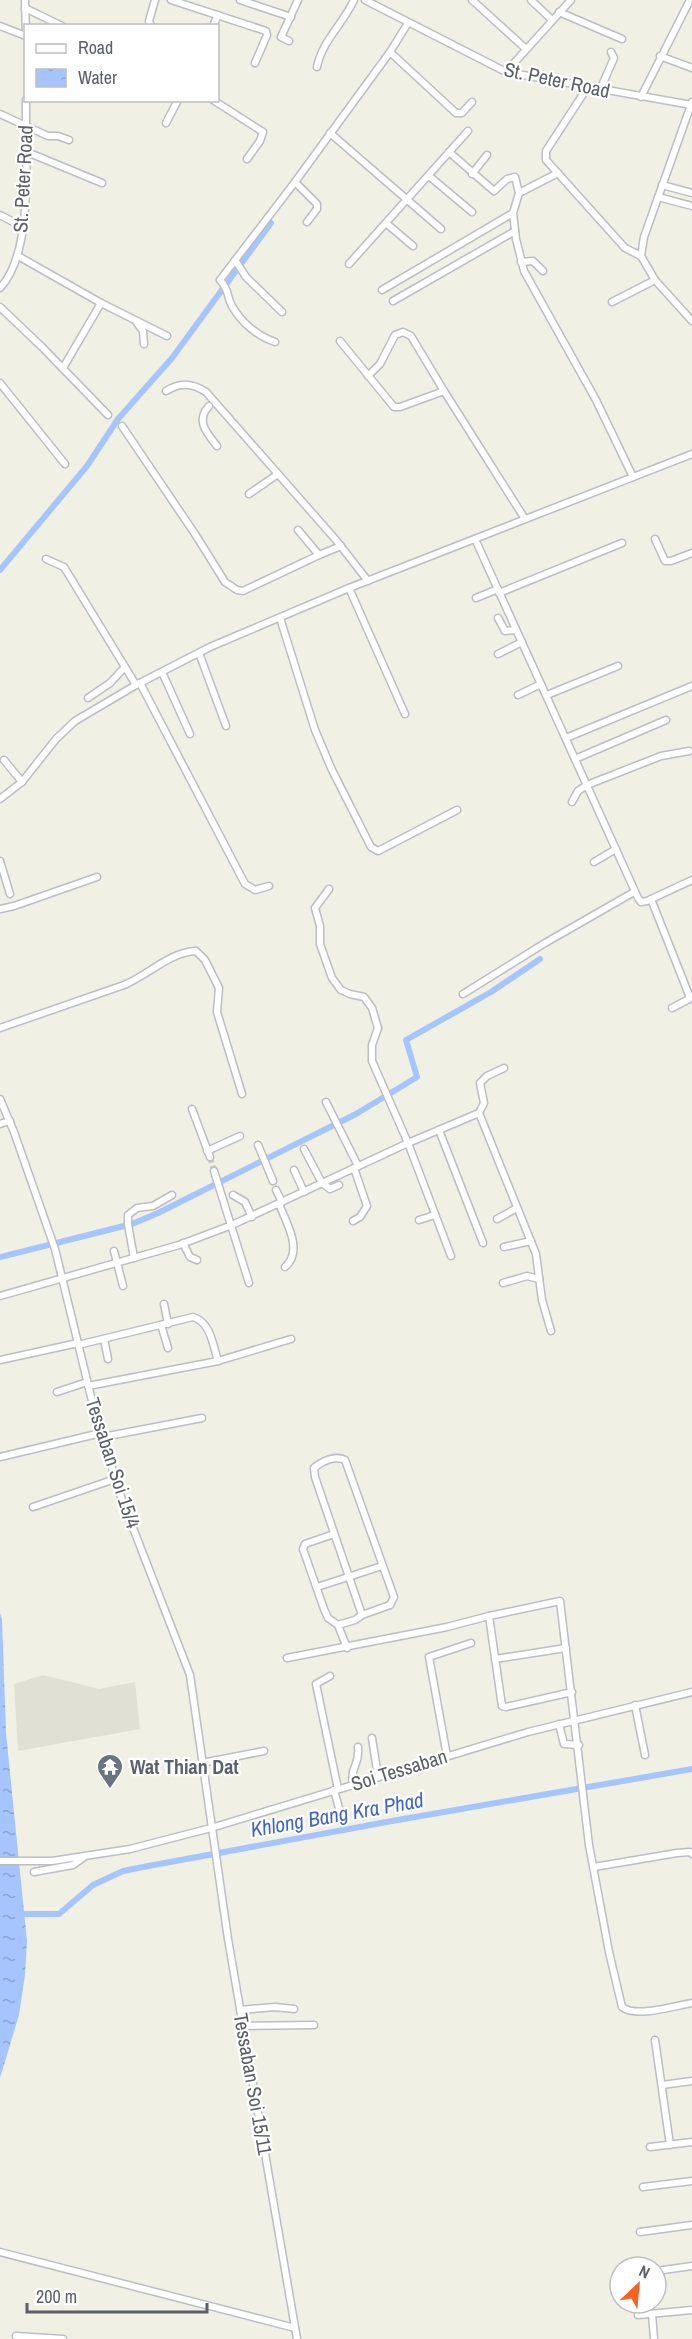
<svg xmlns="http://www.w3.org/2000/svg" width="692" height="2339" viewBox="0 0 692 2339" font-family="'Archivo Narrow',sans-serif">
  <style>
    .education { fill: #e0e0d4 }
    .water { fill: url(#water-ripples) }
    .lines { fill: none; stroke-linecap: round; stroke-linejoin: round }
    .canal { stroke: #a6c5ff; stroke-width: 6 }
    .minor-tunnel { stroke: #cbccc6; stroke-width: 6; stroke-dasharray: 6 3; stroke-linecap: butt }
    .minor-casing { stroke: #bcbdc5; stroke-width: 9 }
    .minor { stroke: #fff; stroke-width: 6 }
    .labels { text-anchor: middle; stroke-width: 4.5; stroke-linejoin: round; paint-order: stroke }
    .street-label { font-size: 20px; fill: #5d5f67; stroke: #fff }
    .worship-label { font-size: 20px; font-weight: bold; fill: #5b616d; stroke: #fff; text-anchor: start }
    .water-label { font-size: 21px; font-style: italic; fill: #3f65cd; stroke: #fff }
  </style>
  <defs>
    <pattern id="water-ripples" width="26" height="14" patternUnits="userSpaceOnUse" patternTransform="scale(1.5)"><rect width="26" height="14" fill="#a6c5ff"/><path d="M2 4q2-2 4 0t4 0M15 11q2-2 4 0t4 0" fill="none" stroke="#8aa3d2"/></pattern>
  </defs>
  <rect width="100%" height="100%" fill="#f0f0e5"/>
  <!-- education -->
  <polygon class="education" points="43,1675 99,1689 135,1682 140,1729 18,1751 14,1684"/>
  <!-- water -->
  <polygon class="water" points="0,1613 2,1619 6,1733 27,1941 25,1975 19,2015 0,2078"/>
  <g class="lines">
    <!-- canal -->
    <g class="canal">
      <polyline points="0,570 87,466 118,419 172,358 271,223"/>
      <polyline points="0,1257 132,1224 158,1213 356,1114 417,1077 406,1040 491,992 540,959"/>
      <polyline points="19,1914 59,1914 93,1885 123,1871 143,1867 392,1821 692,1769"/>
    </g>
    <!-- minor-tunnel -->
    <polyline class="minor-tunnel" points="210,1157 214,1171"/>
    <defs>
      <g id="minor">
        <polyline points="25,0 26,34"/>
        <polyline points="171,0 266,31 267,35 255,63"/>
        <polyline points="240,0 291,17"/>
        <polyline points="365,0 506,72 692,105"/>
        <polyline points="472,0 525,48"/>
        <polyline points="531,0 552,20"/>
        <polyline points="25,8 62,26"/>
        <polyline points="559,12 622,39"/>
        <polyline points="0,26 26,36"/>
        <polyline points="151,26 149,21 155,0"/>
        <polyline points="213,26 218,15"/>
        <polyline points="289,41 281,37 298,0"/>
        <polyline points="390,52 456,113 462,113 472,102"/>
        <polyline points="660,56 692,68"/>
        <path d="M 317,67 C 322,41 343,24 354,0"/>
        <polyline points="506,72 571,0"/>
        <polyline points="587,88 546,151 546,160 625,248 641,256"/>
        <polyline points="600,90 614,58 611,52"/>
        <polyline points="641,97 690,0"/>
        <polyline points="213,100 263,132 260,141 247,159"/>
        <polyline points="692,102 644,237 641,256 655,280 692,321"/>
        <polyline points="0,114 48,136 58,136 69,140"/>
        <polyline points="166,123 178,100"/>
        <polyline points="330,133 441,229"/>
        <polyline points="27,152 102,183"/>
        <polyline points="449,152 494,191 507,179 515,177 519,193"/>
        <polyline points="558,173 519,193 513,213 516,239 524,271 596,400 633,477"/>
        <polyline points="472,174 487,155"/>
        <polyline points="429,176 472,212"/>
        <polyline points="295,182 317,204 317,209 307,222"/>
        <polyline points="662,185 692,193"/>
        <polyline points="658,197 692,206"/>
        <polyline points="0,215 23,227"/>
        <polyline points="387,224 413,246"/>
        <polyline points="18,256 101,303 167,336"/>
        <polyline points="235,260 246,277 282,312"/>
        <polyline points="521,262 533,261 543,271"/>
        <polyline points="349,264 468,131"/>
        <path d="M 0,288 C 35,252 25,149 26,100"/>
        <polyline points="382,290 513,213"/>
        <polyline points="393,301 515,231"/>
        <polyline points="612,302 655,280"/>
        <polyline points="0,307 42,347 108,415"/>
        <polyline points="137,323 143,331 144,344"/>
        <polyline points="340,341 394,407 400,407 444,391 525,519"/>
        <path d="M 275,342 C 257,336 241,322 232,306 C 226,295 230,291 220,280 L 295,182 L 390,52 L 408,23"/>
        <polyline points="63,368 101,303"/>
        <polyline points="368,376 380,364 395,335 403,332 411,336 444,391"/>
        <polyline points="0,383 65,464"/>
        <path d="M 166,391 C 180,382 192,383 206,392 L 336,540 L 368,581"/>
        <path d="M 209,406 C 195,421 207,433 217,446"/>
        <polyline points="122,426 195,534 225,582 237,590 243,591 319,555 341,546"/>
        <polyline points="249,494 278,474"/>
        <polyline points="298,530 319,555"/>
        <polyline points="475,539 638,898 641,902 647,901 692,880"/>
        <polyline points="655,539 665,561 671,561 692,553"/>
        <polyline points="46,559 64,567 136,685"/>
        <polyline points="349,588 405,714"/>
        <polyline points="499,593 622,543"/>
        <polyline points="476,598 498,589"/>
        <polyline points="280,618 315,730 332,770 371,847 378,851 382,849 457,810"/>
        <polyline points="498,618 505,631 516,630"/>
        <polyline points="199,653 226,726"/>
        <polyline points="498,654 522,642"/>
        <polyline points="162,672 190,734"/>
        <polyline points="140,683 245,884 255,890 269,886"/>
        <polyline points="518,695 541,684"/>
        <polyline points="547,695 618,666"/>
        <polyline points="88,698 110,683 125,667"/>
        <polyline points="566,738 692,686"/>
        <polyline points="575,759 666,720"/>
        <polyline points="4,760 22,782"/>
        <polyline points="0,799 22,782 56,739 75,721 136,685 210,647 349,588 692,454"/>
        <polyline points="572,802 578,791 587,785 661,756 689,751"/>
        <polyline points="0,861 10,894"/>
        <polyline points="594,862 616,849"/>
        <polyline points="329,889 315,908 320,926 320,944 332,978 341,990 350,994 364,997 372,1008 378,1028 372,1045 372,1061 408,1143 451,1256"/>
        <polyline points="651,899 689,995 689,999 672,1008"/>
        <polyline points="0,909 14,906 97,877"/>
        <polyline points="463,994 545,943 634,892"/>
        <path d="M 0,1028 L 124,985 C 148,975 170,952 196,951 L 205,960 L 219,988 L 217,1012 L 242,1094"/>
        <polyline points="0,1099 14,1132 55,1249 94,1409 121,1497 190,1675 228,1939 297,2339"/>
        <polyline points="326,1102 358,1166"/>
        <polyline points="192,1109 210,1157"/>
        <polyline points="479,1113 536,1254 542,1300 551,1331"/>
        <polyline points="0,1124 10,1121"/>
        <polyline points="439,1130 483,1243"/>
        <polyline points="258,1145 273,1181"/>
        <polyline points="304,1149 322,1183 330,1189 339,1185"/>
        <polyline points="207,1151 240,1136"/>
        <polyline points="294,1170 304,1192"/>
        <polyline points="214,1171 249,1283"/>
        <polyline points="276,1190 282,1202"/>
        <polyline points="233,1195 245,1202 252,1217"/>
        <path d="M 279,1204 C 286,1222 304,1251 285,1267"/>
        <polyline points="497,1219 517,1208"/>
        <polyline points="419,1220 435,1215"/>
        <polyline points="353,1221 360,1217 367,1206 354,1168"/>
        <polyline points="183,1243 190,1257 197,1260"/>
        <polyline points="504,1247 531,1241"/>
        <polyline points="114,1251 123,1286"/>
        <polyline points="134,1258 128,1224 128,1215 137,1208 153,1206 172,1195"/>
        <polyline points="503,1283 527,1276 539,1279"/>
        <polyline points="0,1296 179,1245 232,1225 408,1143 479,1113 484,1103 480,1083 487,1076 504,1068"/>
        <polyline points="164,1304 168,1324"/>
        <polyline points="161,1325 168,1348"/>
        <polyline points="104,1339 108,1359"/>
        <path d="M 78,1345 L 193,1317 C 211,1322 213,1346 218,1361"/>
        <polyline points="0,1360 78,1343"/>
        <polyline points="88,1386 218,1361 291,1339"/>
        <polyline points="57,1392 87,1382"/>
        <polyline points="103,1437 202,1418"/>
        <polyline points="0,1457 101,1433"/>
        <polyline points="33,1507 115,1479"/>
        <polyline points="334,1534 305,1544 303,1549 324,1609 328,1618 338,1625 347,1648"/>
        <polyline points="317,1587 382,1566"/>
        <polyline points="489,1616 502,1706 506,1707 572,1692"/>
        <path d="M 338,1625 L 355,1620 L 362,1615 L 315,1477 L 314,1468 C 322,1461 335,1455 345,1460 L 394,1597 L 390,1605 L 362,1615"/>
        <path d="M 287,1658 L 447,1627 L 489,1616 L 560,1601 L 589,1845 L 609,1952 L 622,2007 C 636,2018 674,2006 692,2003"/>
        <polyline points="495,1659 566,1648"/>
        <polyline points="330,1676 316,1684 338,1789"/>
        <polyline points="635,1705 645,1755"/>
        <polyline points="559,1724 564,1744 579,1745"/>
        <polyline points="372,1738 378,1777"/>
        <polyline points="447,1756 429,1657 471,1643"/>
        <polyline points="202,1763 264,1751"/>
        <path d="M 353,1784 C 350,1766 360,1766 358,1747"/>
        <polyline points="334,1790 343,1823"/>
        <polyline points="0,1861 52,1861 130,1849 211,1828 528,1732 692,1692"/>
        <polyline points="594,1867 677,1853 690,1852 692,1854"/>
        <polyline points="34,1872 73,1865 84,1857"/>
        <polyline points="240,2010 275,2007 294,2009"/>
        <polyline points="243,2026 314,2025"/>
        <polyline points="655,2040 670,2145"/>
        <polyline points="662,2085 692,2081"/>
        <polyline points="650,2147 692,2142"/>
        <polyline points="643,2187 692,2181"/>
        <polyline points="640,2232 692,2225"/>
        <polyline points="0,2252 295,2328"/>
        <polyline points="656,2271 692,2266"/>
        <polyline points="652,2314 654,2339"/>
        <polyline points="638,2315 692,2310"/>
        <polyline points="16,2336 63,2339"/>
      </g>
    </defs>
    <!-- minor casing -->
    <use href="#minor" class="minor-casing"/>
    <!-- minor -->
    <use href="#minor" class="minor"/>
  </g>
  <!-- icons -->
  <defs>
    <symbol id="temple-pin" viewBox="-11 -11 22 30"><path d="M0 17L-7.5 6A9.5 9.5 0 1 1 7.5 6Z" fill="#6b7280" stroke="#fff"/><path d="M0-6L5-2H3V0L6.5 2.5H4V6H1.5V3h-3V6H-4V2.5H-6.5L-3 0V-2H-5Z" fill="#fff"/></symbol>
  </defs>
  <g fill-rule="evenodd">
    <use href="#temple-pin" x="95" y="1752" width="30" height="40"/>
  </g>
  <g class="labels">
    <!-- street labels -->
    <g class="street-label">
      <text transform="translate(557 80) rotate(12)" y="7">St. Peter Road</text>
      <text transform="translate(23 179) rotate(-87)" y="7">St. Peter Road</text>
      <text transform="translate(113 1463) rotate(72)" y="7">Tessaban Soi 15/4</text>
      <text transform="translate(399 1770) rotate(-17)" y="7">Soi Tessaban</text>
      <text transform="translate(253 2084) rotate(80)" y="7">Tessaban Soi 15/11</text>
    </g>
    <!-- worship labels -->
    <g class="worship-label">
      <text x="130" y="1774">Wat Thian Dat</text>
    </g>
    <!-- water labels -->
    <g class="water-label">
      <text transform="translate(337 1815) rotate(-10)" y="7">Khlong Bang Kra Phad</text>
    </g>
  </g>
  <!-- legend -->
  <rect x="24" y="24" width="195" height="78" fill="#ffffff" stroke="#bebfc2" stroke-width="1.5"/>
  <rect x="36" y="44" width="30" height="9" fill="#ffffff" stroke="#bebfc2" stroke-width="1.5"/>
  <text x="78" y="54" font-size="18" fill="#5d5f67">Road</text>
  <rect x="36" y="69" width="30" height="18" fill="url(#water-ripples)" stroke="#bebfc2" stroke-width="1.5"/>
  <text x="78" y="84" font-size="18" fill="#5d5f67">Water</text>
  <!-- north arrow -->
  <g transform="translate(638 2285) rotate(26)"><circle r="28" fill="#ffffff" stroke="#bebfc2" stroke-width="1.5"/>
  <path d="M0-4.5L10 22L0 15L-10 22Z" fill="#f66325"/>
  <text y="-9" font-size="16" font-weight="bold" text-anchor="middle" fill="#5d5f67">N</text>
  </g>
  <!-- scale -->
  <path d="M27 2303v9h180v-9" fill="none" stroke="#5d5f67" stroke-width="3"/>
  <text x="36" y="2303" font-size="18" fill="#5d5f67" stroke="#ffffff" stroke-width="4.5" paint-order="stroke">200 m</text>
</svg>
